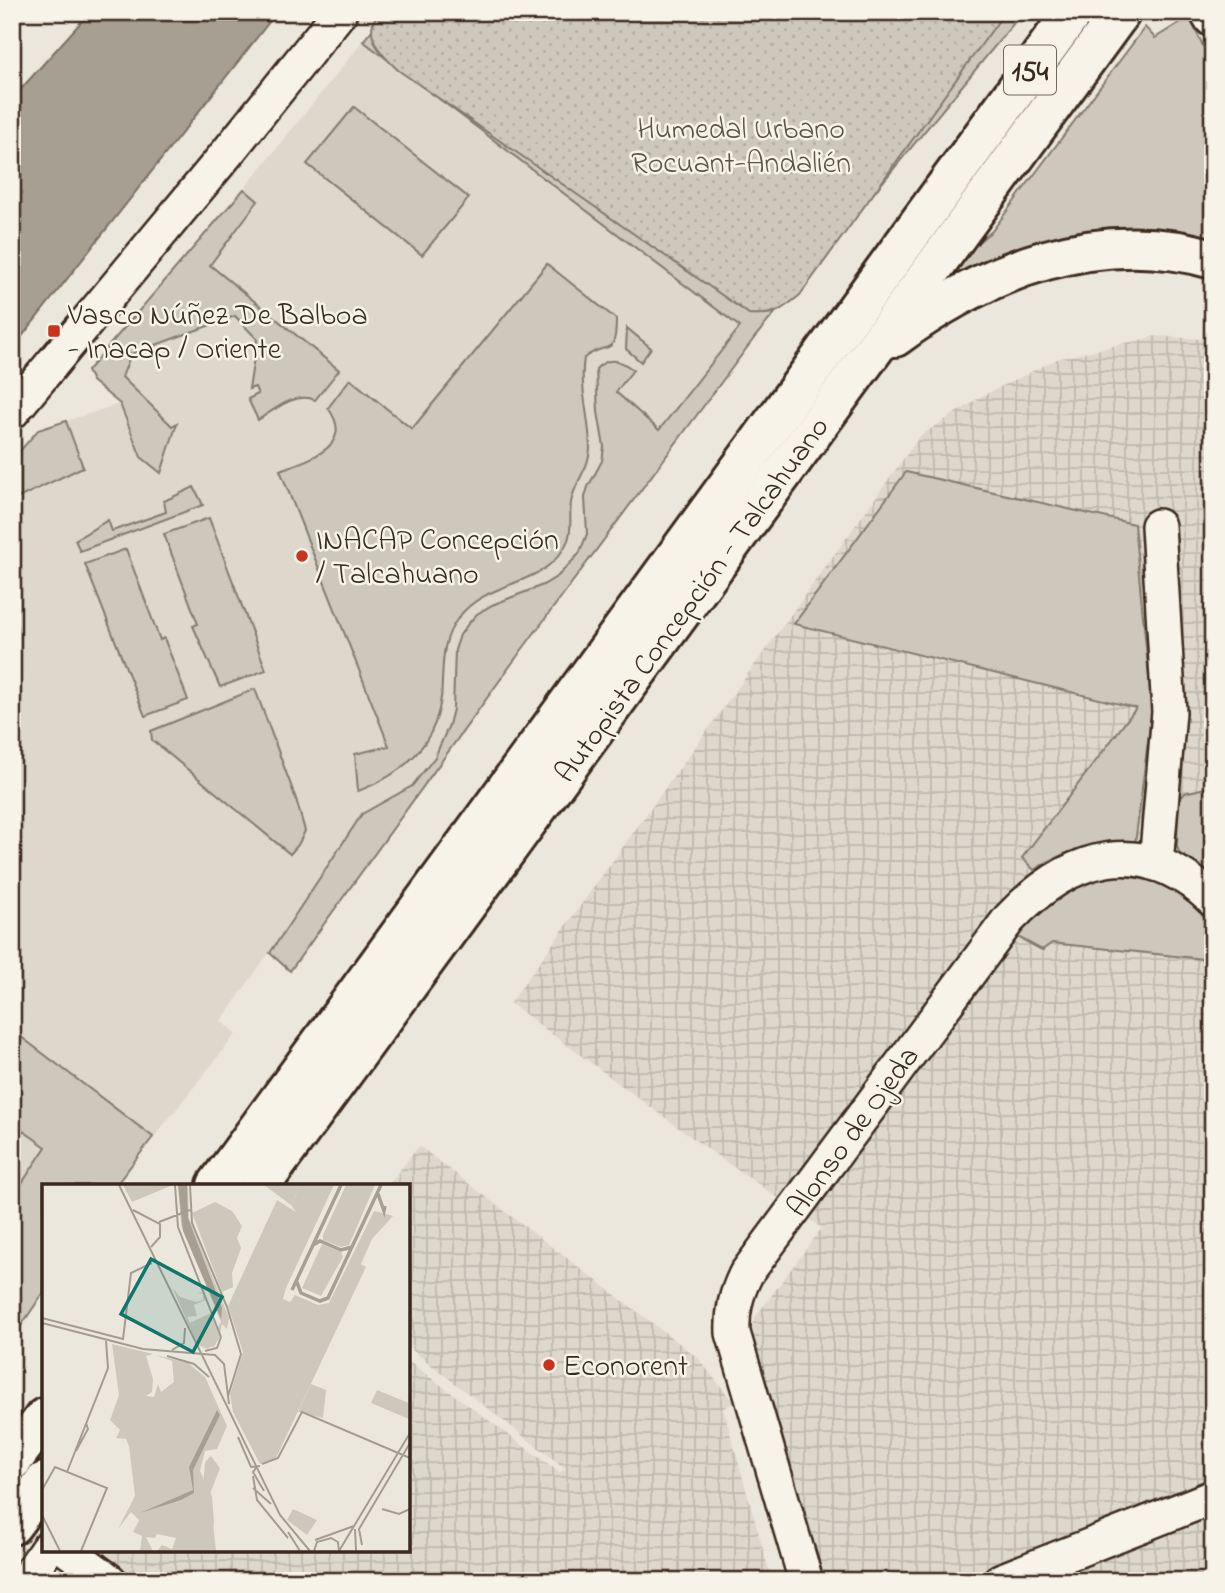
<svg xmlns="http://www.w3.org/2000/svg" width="1225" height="1593" viewBox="0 0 1225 1593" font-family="'Indie Flower',sans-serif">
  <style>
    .built { fill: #ddd7cc }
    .industrial { fill: url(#industrial-grid) }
    .grass { fill: #cec8bc; stroke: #84796d; stroke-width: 2 }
    .park { fill: url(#park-dots); stroke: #84796d; stroke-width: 2 }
    .water { fill: #a89f93; stroke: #7c7064; stroke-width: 2 }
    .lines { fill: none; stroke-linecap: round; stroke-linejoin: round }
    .minor-casing { stroke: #3b2a1e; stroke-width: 38 }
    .major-casing { stroke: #3b2a1e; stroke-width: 44 }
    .minor { stroke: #f7f3e8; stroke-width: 33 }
    .major { stroke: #f7f3e8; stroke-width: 38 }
    .poi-dot { fill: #c8321e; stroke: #f7f3e8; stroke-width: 2.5 }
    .labels { text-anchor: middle; stroke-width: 5; stroke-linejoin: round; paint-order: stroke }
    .shield { fill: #f7f3e8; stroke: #73665b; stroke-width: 2 }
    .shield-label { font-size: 28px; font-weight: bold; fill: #3b2a1e }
    .park-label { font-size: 30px; fill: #605246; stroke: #f7f3e8 }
    .poi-label { font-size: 30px; fill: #3b2a1e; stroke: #f7f3e8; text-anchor: start }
    .street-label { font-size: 30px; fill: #3b2a1e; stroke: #f7f3e8 }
    .inset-river { fill: none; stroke: #a89f93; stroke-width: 3.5 }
    .inset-road { fill: none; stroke: #a59b90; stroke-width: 2 }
    .view { fill: #0f766e; fill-opacity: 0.15; stroke: #0f766e; stroke-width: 3.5 }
    .inset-edge { fill: none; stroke: #3b2a1e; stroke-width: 3.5 }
  </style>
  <defs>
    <pattern id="industrial-grid" width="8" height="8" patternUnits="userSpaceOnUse" patternTransform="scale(1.75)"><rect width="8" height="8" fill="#ddd7cc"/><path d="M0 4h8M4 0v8" fill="none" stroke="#bfb9af"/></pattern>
    <pattern id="park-dots" width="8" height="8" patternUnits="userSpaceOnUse" patternTransform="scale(1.75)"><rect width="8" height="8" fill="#cec8bc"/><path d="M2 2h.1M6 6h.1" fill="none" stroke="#b2aca1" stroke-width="1.8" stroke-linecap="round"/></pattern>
  </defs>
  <rect width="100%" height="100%" fill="#ece7dc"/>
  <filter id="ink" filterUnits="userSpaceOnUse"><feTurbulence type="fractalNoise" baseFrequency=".0143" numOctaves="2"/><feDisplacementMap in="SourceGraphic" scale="14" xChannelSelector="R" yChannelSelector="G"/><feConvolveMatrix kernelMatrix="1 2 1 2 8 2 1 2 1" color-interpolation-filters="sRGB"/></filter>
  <g filter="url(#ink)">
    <!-- built -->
    <polygon class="built" points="363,41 755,337 521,651 290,971 269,953 221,1021 236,1034 116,1185 44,1185 44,1292 12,1339 12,460 38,430 119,404 92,381 87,371 244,189"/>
    <!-- industrial -->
    <g class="industrial">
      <polygon points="1156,336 1213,340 1213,1581 816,1581 744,1359 756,1316 822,1228 706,1148 510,1003 920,436 982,396 1057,359"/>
      <polygon points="419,1146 697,1357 734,1403 723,1408 772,1581 133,1581 100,1559 107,1549 408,1549 408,1361 559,1472 566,1469 408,1347 408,1185 388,1185"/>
    </g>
    <!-- grass -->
    <g class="grass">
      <path d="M 387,12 L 1023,12 L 755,337 L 521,651 L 290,971 L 270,953 L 362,814 L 412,786 L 435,757 L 449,725 L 453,709 L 455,650 L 460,635 L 468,624 L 477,614 L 492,605 L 543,585 L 558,576 L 579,554 L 587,534 L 585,497 L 588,487 L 602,461 L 604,447 L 598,412 L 596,369 C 608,356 621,360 633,370 L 616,392 L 659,430 L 740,327 L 363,41 Z"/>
      <polygon points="1189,17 1213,66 1213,245 955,283 944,280 972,247 992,231 1145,27 1155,38"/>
      <polygon points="354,107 469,198 422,255 307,164"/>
      <path d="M 244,189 L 258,201 L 210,265 L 339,370 L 315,400 C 296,391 274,410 258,420 L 248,399 L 258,394 L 255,387 L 249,389 L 257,339 L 235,316 L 131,354 L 122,377 L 172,426 L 177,423 L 161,473 L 141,457 L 120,404 L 92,381 L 87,371 Z"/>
      <path d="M 547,264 L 616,319 C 616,359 607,340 584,358 C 579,388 590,419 590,448 C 590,466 576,481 572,498 C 568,511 573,527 568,540 C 549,588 488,578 459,617 C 443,637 443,658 442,682 C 442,739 409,772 358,791 L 355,754 L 389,746 L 280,470 C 307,460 357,447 328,408 L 350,379 L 412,429 Z"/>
      <polygon points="627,328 651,348 641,362 626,349"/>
      <polygon points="66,421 83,467 12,501 12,460 38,430"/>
      <path d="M 906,472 L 1134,524 L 1152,709 L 1135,844 C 1095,846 1068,847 1034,870 L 1022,858 L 1136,708 L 794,624 Z"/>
      <polygon points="194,487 203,505 80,551 75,540 108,520 112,531 166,512 164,501"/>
      <polygon points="209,518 266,670 220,687 193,626 198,624 164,534"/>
      <polygon points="126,549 160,640 164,638 188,700 145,716 85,564"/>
      <polygon points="255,689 296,799 305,831 298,845 290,854 152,740 151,731"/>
      <polygon points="1213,786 1213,876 1180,855 1177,846 1178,802 1185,793"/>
      <polygon points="1117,875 1154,881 1192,901 1213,929 1213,992 1203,959 1052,943 1042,950 1016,936 1032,909 1077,881"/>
      <polygon points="12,1030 153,1137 116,1185 44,1185 44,1292 12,1339 12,1198 46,1147 12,1123"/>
    </g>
    <!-- park -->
    <path class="park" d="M 379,12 L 1005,12 L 800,295 C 781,311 774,316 749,314 L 398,70 C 381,54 361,35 379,12 Z"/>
    <!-- water -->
    <polygon class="water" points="90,12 277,12 12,349 12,99"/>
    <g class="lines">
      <defs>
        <g id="minor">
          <polyline points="12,412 228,152 340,12"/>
          <polyline points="1156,864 1169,712 1158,526"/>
          <polyline points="66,1549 110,1581"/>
          <polyline points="25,1581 47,1549"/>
          <path d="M 806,1581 L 733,1333 C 732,1311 736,1294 746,1274 L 1009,919 C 1070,854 1143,832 1213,900"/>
          <polyline points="1000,1581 1213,1497"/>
        </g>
        <g id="major">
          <polyline points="1210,12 1213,17"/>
          <path d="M 895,337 C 987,269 1099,226 1213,259"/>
          <polyline points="217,1185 1073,12"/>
          <polyline points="261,1185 1121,12"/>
          <polyline points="12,1461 44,1418"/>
          <polyline points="12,1525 44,1482"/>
        </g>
      </defs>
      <!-- minor casing -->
      <use href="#minor" class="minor-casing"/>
      <!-- major casing -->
      <use href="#major" class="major-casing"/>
      <!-- minor -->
      <use href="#minor" class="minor"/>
      <!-- major -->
      <use href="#major" class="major"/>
    </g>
  </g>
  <!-- markers -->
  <g class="poi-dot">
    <rect x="47" y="324" width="14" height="14" rx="3.5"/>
    <circle cx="302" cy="556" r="7"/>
    <circle cx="549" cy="1365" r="7"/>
  </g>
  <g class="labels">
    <!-- shield labels -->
    <rect class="shield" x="1004" y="45.5" width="52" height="49" rx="5"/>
    <g class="shield-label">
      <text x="1030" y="80">154</text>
    </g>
    <!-- park labels -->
    <g class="park-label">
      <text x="741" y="138">Humedal Urbano<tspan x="741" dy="34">Rocuant-Andalién</tspan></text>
    </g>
    <!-- poi labels -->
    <g class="poi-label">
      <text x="68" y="324">Vasco Núñez De Balboa<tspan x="68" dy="34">- Inacap / Oriente</tspan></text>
      <text x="316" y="549">INACAP Concepción<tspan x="316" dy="34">/ Talcahuano</tspan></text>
      <text x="563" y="1375">Econorent</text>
    </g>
    <!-- street labels -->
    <g class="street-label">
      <text transform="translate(691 599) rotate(-54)" y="10">Autopista Concepción - Talcahuano</text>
      <text transform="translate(852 1131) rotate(-54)" y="10">Alonso de Ojeda</text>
    </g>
  </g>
  <!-- overview -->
  <g transform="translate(42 1184)">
    <rect width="368" height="368" fill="#ece7dc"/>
    <path d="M 81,1 L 131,1 L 90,18 ZM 258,1 L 292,1 L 244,104 L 241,115 L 248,118 L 253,111 L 276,121 L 287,119 L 332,27 L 351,32 L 330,55 L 319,80 L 324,83 L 234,274 L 218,280 L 191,228 L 188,210 L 201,168 L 186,122 L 235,16 L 254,28 L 249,21 ZM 304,1 L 333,1 L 307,61 L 299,63 L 281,56 L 281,51 ZM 280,60 L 299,68 L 301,73 L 279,112 L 260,104 ZM 130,103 L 138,113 L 154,118 L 161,116 L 161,110 L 155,109 L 162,108 L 166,120 L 163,116 L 152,121 L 155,132 L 145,133 L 148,139 L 170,129 L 178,152 L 172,163 L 156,162 ZM 335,206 L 367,219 L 367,235 L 329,219 ZM 169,272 L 178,284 L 168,310 L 174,367 L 155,367 L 163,278 Z" fill="#cec8bc"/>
    <path d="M 173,18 L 190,27 L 200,42 L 195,54 L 199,64 L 190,89 L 191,103 L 180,108 L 150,29 Z" fill="#cec8bc"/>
    <path d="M 136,1 L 146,1 L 147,34 L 187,134 L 185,145 L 180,140 L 177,155 L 166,165 L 160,163 L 148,139 L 169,129 L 176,143 L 179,138 L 139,41 ZM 222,1 L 258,1 L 249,21 ZM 70,160 L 111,170 L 104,172 L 111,195 L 110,208 L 104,212 L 112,213 L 116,200 L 119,208 L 132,198 L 130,177 L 113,171 L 146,179 L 163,193 L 185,242 L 175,265 L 163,267 L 158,287 L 170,312 L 172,339 L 166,367 L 115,367 L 120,361 L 130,365 L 134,354 L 115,350 L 113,354 L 104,353 L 111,367 L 98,367 L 100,352 L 91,348 L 97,336 L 89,328 L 76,345 L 93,312 L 87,262 L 84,255 L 74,254 L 78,246 L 68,236 L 77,211 ZM 269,200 L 284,206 L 281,234 L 256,228 ZM 251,325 L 275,336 L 265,351 L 245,336 Z" fill="#cec8bc"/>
    <path d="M 136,1 L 145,1 L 146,34 L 180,124 L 179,135 L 141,47 ZM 175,226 L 178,231 L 151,286 L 152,309 L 139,316 L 98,329 L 151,306 L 147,283 Z" fill="#a89f93"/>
    <path class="inset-river" d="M 336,10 L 342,27 L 343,22M 271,61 L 278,57 L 299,66 L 310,63M 254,96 L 259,109 L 278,117 L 286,114 L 339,1M 250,106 L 299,1"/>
    <path class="inset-road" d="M 77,1 L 238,331 L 268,367M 133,1 L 136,43 L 179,153M 148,1 L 150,39 L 185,123M 91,26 L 118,40 L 118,53 L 109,63M 117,38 L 148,26M 185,123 L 199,170 L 186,212M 0,134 L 81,155 L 89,89 L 110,79M 0,139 L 101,165 L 173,171 L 182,180 L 187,220M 130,166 L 142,159 L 143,144M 163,167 L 175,164 L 179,153M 125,172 L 152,180 L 167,193M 196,253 L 209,283 L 218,282M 34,267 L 46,245 L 44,239M 220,280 L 236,274 L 260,228 L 368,274M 214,284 L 211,288 L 222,307M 25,288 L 66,184 L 64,157M 211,292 L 215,316 L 246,354M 211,304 L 229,320M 0,306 L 13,283 L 65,304 L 39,367M 340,325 L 357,330 L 368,325M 0,331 L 18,367M 313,345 L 314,367M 246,348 L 258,367M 273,356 L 312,342M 320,361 L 317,345 L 368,259M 272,367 L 275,358 L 289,354 L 296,358 L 297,367M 297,367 L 368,249"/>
    <path class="view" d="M 109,75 L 180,113 L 151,168 L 79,130 Z"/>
    <rect width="368" height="368" class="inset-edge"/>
  </g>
  <!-- margin -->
  <rect width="1225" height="1593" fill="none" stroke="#f7f3e8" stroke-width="42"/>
  <rect x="21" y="21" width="1183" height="1551" fill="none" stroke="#3b2a1e" stroke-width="2.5" filter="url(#ink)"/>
</svg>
